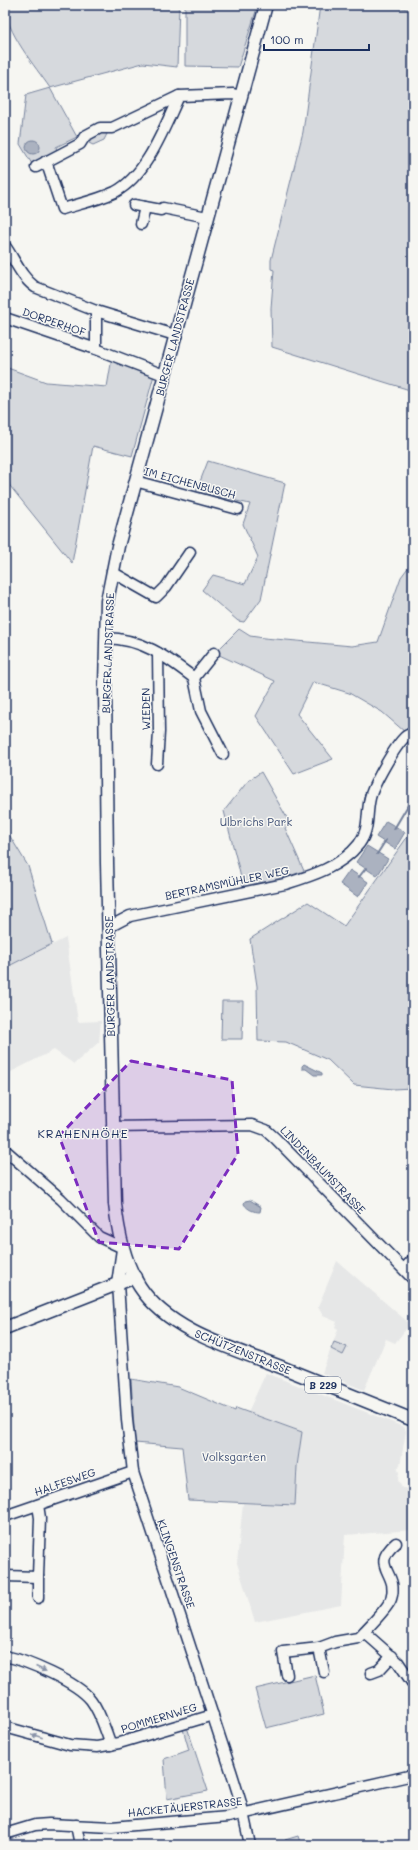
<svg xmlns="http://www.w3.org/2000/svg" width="418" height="1850" viewBox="0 0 418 1850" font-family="Mali,sans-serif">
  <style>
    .built { fill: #e6e7e7 }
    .green { fill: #d6d9dd; stroke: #78849e }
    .water { fill: #abb2c0; stroke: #717e99 }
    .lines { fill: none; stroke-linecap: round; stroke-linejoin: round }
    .stream { stroke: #717e99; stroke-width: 2 }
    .minor-casing { stroke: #1b2f5e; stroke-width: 13 }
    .major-casing { stroke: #1b2f5e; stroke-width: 15 }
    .minor { stroke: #f6f6f2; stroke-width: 10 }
    .major { stroke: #f6f6f2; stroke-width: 12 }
    .oneway { fill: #8892a8 }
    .marked { fill: #7b2cbf; fill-opacity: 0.2; stroke: #7b2cbf; stroke-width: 3; stroke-dasharray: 8 5; stroke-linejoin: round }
    .labels { text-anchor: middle; stroke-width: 3; stroke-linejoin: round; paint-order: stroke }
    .shield { fill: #f6f6f2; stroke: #5d6b8a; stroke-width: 1 }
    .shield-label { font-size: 10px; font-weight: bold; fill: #1b2f5e }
    .street-label { font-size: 11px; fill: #1b2f5e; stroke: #f6f6f2 }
    .park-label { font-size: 11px; fill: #405177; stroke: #f6f6f2 }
    .neighbourhood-label { font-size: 12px; letter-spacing: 1px; fill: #1b2f5e; stroke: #f6f6f2 }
  </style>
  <rect width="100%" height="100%" fill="#f6f6f2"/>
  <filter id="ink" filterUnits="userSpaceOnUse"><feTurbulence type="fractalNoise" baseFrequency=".025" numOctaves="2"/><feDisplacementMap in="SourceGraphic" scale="8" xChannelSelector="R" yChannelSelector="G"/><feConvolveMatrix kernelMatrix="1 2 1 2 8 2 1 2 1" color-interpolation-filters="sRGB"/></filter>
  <g filter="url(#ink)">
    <!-- built -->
    <g class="built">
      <polygon points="66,938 78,1022 101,1021 99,1042 74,1064 54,1050 9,1073 5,1066 5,968"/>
      <polygon points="337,1261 410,1324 395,1343 386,1339 364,1390 322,1373 338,1329 335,1327 337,1322 323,1316 318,1307"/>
      <polygon points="266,1373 404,1427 406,1431 400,1466 397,1468 399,1472 398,1480 402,1488 413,1489 413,1530 345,1535 341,1605 255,1622 237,1563 243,1503 295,1505 297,1466 302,1432 248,1412"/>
    </g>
    <!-- green -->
    <g class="green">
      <path d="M 5,5 L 179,5 L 177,67 L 143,63 L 50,88 L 77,137 L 56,147 L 57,151 L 32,164 L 20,144 L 26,95 L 50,88 C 35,66 5,31 5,5 Z"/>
      <polygon points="185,5 258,5 238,67 185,66"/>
      <polygon points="320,5 385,5 413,10 413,391 272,347 271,308 274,270 271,269 271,260 303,132"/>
      <polygon points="101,131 107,134 104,140 93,145 89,143 90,137"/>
      <polygon points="112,358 154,375 132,456 93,446 72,563 10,486 5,472 5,367 46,382 107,387"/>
      <polygon points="208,461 285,483 261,599 244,622 238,621 202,590 213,575 245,584 258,557 243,524 250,504 196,492"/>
      <polygon points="413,561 413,739 382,712 349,693 313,682 297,714 333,759 294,774 256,716 275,681 215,653 239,629 250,636 264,638 352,646 378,642 401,577"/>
      <polygon points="261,772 291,825 285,828 304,871 286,877 243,887 239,869 224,811 248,781"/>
      <polygon points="5,828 28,866 52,944 5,968"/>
      <polygon points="413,829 413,1088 393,1089 354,1085 328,1060 286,1042 258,1041 257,986 250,939 308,902 344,926"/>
      <polygon points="222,1001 243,1001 242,1039 221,1039"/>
      <polygon points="334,1342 347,1347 343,1355 331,1349"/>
      <polygon points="131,1379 178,1387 235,1411 236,1408 302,1432 297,1466 295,1505 188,1500 182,1447 135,1443"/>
      <polygon points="315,1675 324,1714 266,1728 255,1689"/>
      <polygon points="187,1727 208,1791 167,1799 164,1759 189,1750 183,1729"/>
      <polygon points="298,1836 301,1845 287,1845 285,1840"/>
    </g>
    <!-- water -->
    <g class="water">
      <circle cx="33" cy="147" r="7"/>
      <polygon points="386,821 405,832 395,849 376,837"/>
      <polygon points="367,846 388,859 377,876 356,862"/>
      <polygon points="350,870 368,882 358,897 340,884"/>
      <polygon points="304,1064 322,1073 322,1075 314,1075 306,1069 302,1069 302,1066"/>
      <path d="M 250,1200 L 261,1207 L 260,1212 C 254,1212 248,1210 244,1204 L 245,1201 Z"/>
    </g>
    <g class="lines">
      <!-- stream -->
      <g class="stream">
        <polyline points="412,260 413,260"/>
        <polyline points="394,829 407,807 413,792"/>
        <polyline points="377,854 386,840"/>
        <polyline points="359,877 366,868"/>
      </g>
      <defs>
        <g id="minor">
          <path d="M 46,161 L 62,209 C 79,204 98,200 115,192 C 147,175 164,128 179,96"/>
          <polyline points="36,167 80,144 85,136 100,128 112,128 179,96 233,94 240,96"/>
          <polyline points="134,205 161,210 163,208 207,217"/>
          <polyline points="141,224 145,207"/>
          <path d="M 5,246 C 15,260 21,277 35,287 L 96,311 L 175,335"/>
          <polyline points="96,311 96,349"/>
          <polyline points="5,318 96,349 164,375"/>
          <polyline points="135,481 238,509"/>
          <polyline points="112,572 156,597 166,587 190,552"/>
          <path d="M 106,638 C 143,639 165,656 194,678 L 201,711 L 223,754"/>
          <polyline points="194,678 214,653"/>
          <polyline points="157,764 159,732 158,653"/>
          <path d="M 109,927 L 130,916 L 285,884 C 311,876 341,867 359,844 C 370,829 366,815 370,798 C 373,785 395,746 405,737 C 407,735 410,734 413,733"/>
          <polyline points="112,1127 252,1125 266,1130 275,1138 413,1279"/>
          <polyline points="5,1150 61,1199 99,1237 123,1248"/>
          <polyline points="404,1269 413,1259"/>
          <polyline points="118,1284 127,1420 133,1472 231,1771 241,1803 250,1845"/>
          <polyline points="5,1516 133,1472"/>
          <polyline points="5,1576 38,1577 40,1518 38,1505"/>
          <polyline points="38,1598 38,1577"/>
          <path d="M 364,1632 C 371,1624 388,1608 391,1599 C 400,1572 368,1567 396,1543"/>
          <polyline points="319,1648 324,1672"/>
          <path d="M 5,1656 C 28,1661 77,1682 91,1700 C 101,1713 105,1730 111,1745"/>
          <polyline points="371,1673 379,1670 392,1656"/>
          <polyline points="287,1675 283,1652 319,1648 335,1642 358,1638 364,1632 398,1662 413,1684"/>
          <polyline points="5,1727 70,1745 97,1747 119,1743 213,1715"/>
          <polyline points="76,1825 80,1845"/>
          <polyline points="5,1834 35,1825 49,1824 112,1827 228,1817 413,1775"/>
        </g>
        <g id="major">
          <path d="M 266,5 L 118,546 L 107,601 L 105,686 L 107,863 L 115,1204 C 118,1232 124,1263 140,1287 C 170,1333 238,1350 286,1369 C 328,1386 371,1403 413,1420"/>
          <polyline points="118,1284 123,1249"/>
          <polyline points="5,1328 135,1277"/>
        </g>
      </defs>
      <!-- minor casing -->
      <use href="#minor" class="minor-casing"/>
      <!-- major casing -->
      <use href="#major" class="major-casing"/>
      <!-- minor -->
      <use href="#minor" class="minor"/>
      <!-- major -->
      <use href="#major" class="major"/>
    </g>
    <!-- one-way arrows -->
    <defs><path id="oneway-solid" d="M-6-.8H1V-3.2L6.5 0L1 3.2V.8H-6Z"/></defs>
    <g class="oneway">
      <use href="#oneway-solid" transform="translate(41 1669) rotate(24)"/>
      <use href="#oneway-solid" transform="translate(37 1736) rotate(-164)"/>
    </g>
  </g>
  <!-- marked area -->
  <path class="marked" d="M 131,1061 L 232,1080 L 238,1154 L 179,1249 L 99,1242 L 59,1136 Z"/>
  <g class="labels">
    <!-- shield labels -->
    <rect class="shield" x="305" y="1377" width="36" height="16" rx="3"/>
    <g class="shield-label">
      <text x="323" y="1389">B 229</text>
    </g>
    <!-- street labels -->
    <g class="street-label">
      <text transform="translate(54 322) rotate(19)" y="4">DORPERHOF</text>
      <text transform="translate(175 337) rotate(-75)" y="4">BURGER LANDSTRASSE</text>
      <text transform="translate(190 483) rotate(15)" y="4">IM EICHENBUSCH</text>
      <text transform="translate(108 653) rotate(-88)" y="4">BURGER LANDSTRASSE</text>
      <text transform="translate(146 709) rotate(-91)" y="4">WIEDEN</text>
      <text transform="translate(227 883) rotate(-12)" y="4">BERTRAMSMÜHLER WEG</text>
      <text transform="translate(110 976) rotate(-91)" y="4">BURGER LANDSTRASSE</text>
      <text transform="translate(323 1170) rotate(46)" y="4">LINDENBAUMSTRASSE</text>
      <text transform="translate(243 1352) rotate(22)" y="4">SCHÜTZENSTRASSE</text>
      <text transform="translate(65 1482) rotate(-19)" y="4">HALFESWEG</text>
      <text transform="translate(176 1564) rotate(71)" y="4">KLINGENSTRASSE</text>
      <text transform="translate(159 1718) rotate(-17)" y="4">POMMERNWEG</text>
      <text transform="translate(185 1807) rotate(-6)" y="4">HACKETÄUERSTRASSE</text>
    </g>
    <!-- park labels -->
    <g class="park-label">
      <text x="256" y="826">Ulbrichs Park</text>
      <text x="234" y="1461">Volksgarten</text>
    </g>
    <!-- neighbourhood labels -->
    <g class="neighbourhood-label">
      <text x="83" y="1138">KRAHENHÖHE</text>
    </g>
  </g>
  <!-- margin -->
  <rect width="418" height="1850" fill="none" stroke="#f6f6f2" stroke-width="20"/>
  <rect x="10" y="10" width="398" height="1830" fill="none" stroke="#1b2f5e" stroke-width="1.5" filter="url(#ink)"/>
  <!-- scale -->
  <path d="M264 44v6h105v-6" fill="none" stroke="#1b2f5e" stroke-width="2"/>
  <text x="270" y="44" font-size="12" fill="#1b2f5e" stroke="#f6f6f2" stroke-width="3" paint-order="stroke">100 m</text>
</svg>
